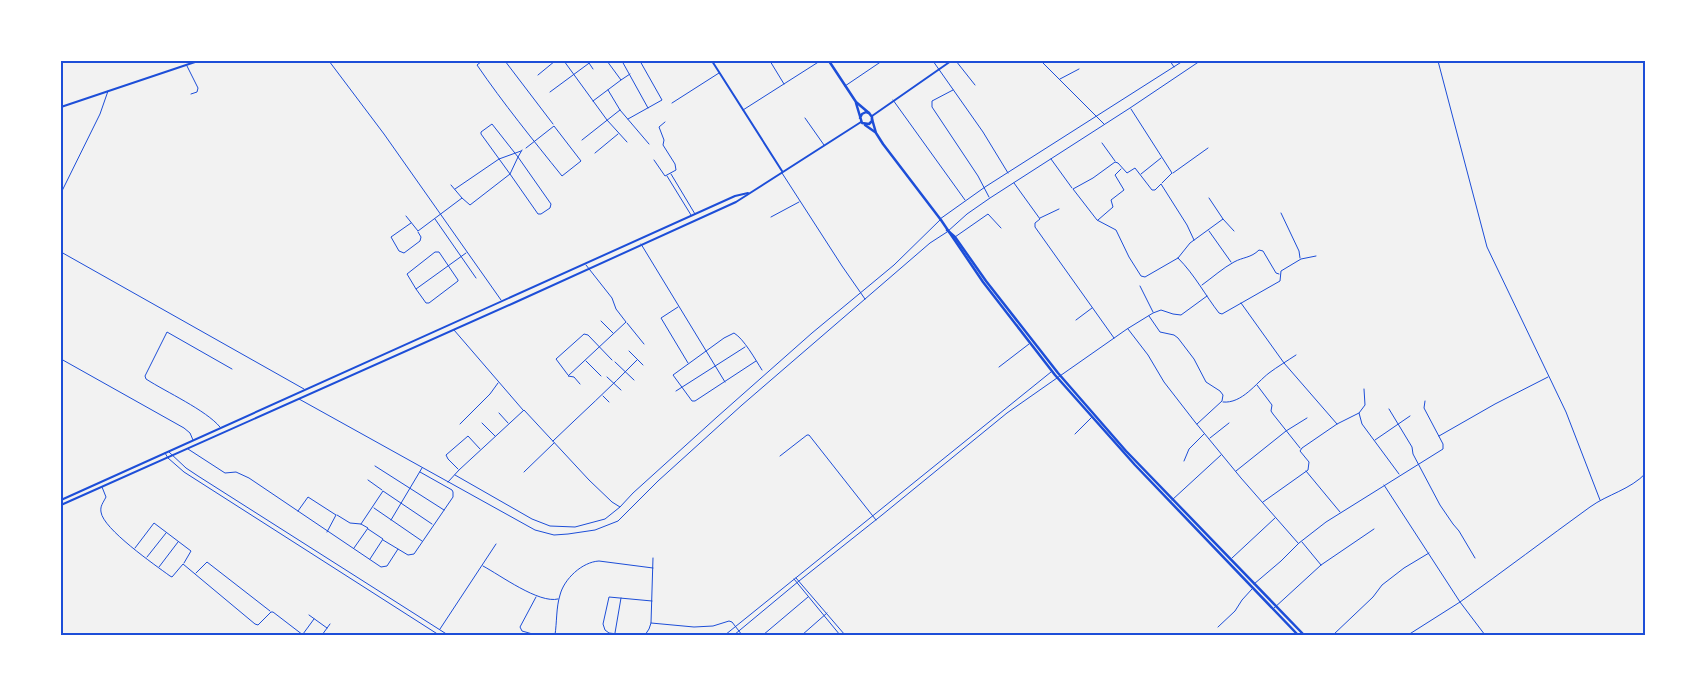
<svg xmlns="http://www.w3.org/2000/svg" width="1707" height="696" viewBox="0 0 1707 696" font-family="Montserrat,sans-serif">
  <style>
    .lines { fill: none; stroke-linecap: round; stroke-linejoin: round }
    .minor { stroke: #1d4ed8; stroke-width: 1 }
    .tertiary { stroke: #1d4ed8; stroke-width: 2 }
    .primary { stroke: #1d4ed8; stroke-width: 2.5 }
    .neatline { fill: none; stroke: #1d4ed8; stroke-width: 2 }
  </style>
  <rect width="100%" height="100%" fill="#f2f2f2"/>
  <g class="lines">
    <!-- minor -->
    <g class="minor">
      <polyline points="329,61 384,134 501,300"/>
      <path d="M 482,61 L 477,65 C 503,103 533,140 562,176 L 581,161 L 554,126 L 526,148"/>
      <polyline points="505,61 553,124"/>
      <polyline points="564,61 607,120 627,142"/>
      <polyline points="607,61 621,80 630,74"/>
      <polyline points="622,61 648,108"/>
      <polyline points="770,61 784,84"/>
      <polyline points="933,61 983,132 1008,173"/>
      <polyline points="956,61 975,85"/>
      <polyline points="1041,61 1104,124"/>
      <polyline points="1170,61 1174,67"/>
      <polyline points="1438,61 1487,247 1566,412 1600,500"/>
      <polyline points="589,63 593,69"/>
      <polyline points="187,66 198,88 197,92 191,94"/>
      <polyline points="538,75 555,61"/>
      <polyline points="1060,79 1079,69"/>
      <polyline points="845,86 882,61"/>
      <polyline points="608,90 620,110 649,144"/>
      <polyline points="953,90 932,101 932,107 978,176 989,197"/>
      <polyline points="550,92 592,61"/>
      <polyline points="893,100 965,200"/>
      <polyline points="593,101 621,80"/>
      <polyline points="672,103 719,73"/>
      <polyline points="1131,109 1172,173 1162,183"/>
      <polyline points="743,110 820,61"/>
      <polyline points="805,118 824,145"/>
      <polyline points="628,119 662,100 640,61"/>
      <polyline points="582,140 620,110"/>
      <polyline points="1102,143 1115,161"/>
      <polyline points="595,153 618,134"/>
      <polyline points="1051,159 1072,188"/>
      <polyline points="654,160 665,176 676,170 675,164 663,145 664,140 659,127 665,122"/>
      <polyline points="782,173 842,266 865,299"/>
      <polyline points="1173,173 1208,148"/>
      <polyline points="671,174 695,214"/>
      <polyline points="1141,174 1161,158"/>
      <polyline points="667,176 691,215"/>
      <polyline points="1014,183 1040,219 1035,223 1035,227 1114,338"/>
      <polyline points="451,185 462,198"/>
      <polyline points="455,189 499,159 521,151"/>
      <polyline points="61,193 100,114 108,91"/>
      <polyline points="1281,213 1299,251 1300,258"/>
      <polyline points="406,216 418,231 462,198 470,205 510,174 538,214 541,214 550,208 551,204 518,157 510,174 481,134 481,132 492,124 518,157 522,150"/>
      <polyline points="771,217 799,202"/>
      <polyline points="1040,218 1059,209"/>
      <polyline points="435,219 476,278"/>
      <polyline points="940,219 985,187 1183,61"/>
      <polyline points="1223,219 1234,231"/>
      <polyline points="1098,220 1113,207 1111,200 1124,190 1115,175 1121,169"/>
      <polyline points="411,223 391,237 399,251 404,253 420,241 421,237 418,232"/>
      <polyline points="1209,231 1231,262"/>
      <polyline points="955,237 988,214 1001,228"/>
      <polyline points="1194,240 1187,225 1161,184 1155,190 1152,190 1135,168 1127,173 1118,163 1115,162 1093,178 1073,189 1097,220 1116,230 1129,257 1141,276 1145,277 1178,258 1190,243 1223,219 1209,198"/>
      <polyline points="641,244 725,382"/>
      <polyline points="61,252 304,389"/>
      <path d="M 1178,258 C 1195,275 1205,295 1219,313 L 1222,314 L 1280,281 L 1281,271 L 1301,259 L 1316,256"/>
      <path d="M 1202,285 C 1213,277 1223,268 1234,262 C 1243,257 1251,258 1259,250 L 1263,251 L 1276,273 L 1279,274"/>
      <polyline points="1140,286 1153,312"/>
      <polyline points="416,289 407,274 435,252 439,252 458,280 458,281 429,303 426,303 416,289 466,253"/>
      <polyline points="1241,303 1284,363 1337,424"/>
      <polyline points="678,307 661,318 688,363"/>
      <polyline points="1149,316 1160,332 1174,335 1178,338 1194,359 1206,382 1220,391 1223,395 1222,401 1197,424"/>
      <polyline points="1076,320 1092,308"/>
      <polyline points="601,321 613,333"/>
      <polyline points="627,323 644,344"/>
      <polyline points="1128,329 1148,355 1164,382 1195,422 1241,478 1298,543"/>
      <polyline points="454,330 523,410"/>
      <polyline points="629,351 643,365"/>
      <polyline points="61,359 184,428 190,433 193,440"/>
      <polyline points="586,361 601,376"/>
      <path d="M 756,361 L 695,401 L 692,401 L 673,375 L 724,338 L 734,333 C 744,339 755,359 762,370"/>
      <polyline points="615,362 634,380"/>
      <polyline points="999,367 1029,344"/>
      <polyline points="568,375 556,359 584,334 588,335 612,360"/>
      <polyline points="607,377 621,390"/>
      <polyline points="580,384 574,377 568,376 626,322 616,309 612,298 586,265"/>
      <polyline points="1257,385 1272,405 1271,411 1273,414 1300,448"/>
      <polyline points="1364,389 1365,405 1359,413 1362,424 1399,474"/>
      <polyline points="676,391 745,347"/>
      <polyline points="603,396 609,402"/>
      <polyline points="299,399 535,530 554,535 568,534 595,530 618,521 658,481 742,405 930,243 947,232 967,214 990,198 1130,108 1200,61"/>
      <path d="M 1223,402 C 1242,404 1256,383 1269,373 C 1277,367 1287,361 1296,355"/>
      <polyline points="1389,409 1412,447 1413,454 1440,505 1453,524 1459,531 1475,558"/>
      <polyline points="499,413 508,423"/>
      <polyline points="482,423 495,436"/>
      <polyline points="460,424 490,394 498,383"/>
      <path d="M 220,427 C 206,410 166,392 146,379 L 145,376 L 167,332 L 232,369"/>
      <polyline points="1075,434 1092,417"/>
      <polyline points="1439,436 1495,404 1548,377"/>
      <polyline points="1210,438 1229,423"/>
      <polyline points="1375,440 1410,416"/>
      <path d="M 553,441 C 581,414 610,388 637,360"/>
      <polyline points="188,449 225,473 236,472 249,478 381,567 387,566 398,549 408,555 414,554 453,497 453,492 452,490 420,472"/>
      <polyline points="169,452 186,468 198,476 448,635"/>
      <polyline points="165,453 168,458 184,472 439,635"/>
      <polyline points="780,456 807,435 809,435 876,520"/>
      <polyline points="1184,461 1189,449 1204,434"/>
      <polyline points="375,466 444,510"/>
      <polyline points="458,469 448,459 446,455 468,436 480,449"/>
      <polyline points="1236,471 1286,431 1307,418"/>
      <polyline points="1306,471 1340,512"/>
      <polyline points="524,472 554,443"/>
      <polyline points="455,475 532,519 550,526 575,527 605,519 620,507"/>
      <polyline points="368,480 382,490"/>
      <polyline points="448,482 459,470 524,410 589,480 612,502 620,507 633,493 717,417 812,333 894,265 940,220"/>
      <path d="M 1384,485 L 1460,602 C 1504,571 1547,538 1590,507 C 1608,494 1630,490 1646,473"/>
      <path d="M 102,487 L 106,497 C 103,503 100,506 101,512 C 103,529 155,565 170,576 L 172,577 L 183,564 L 255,624 L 258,625 L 271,612 L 273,612 L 303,635"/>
      <polyline points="1172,500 1221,455"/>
      <polyline points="1263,502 1308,470 1309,462 1300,451 1302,448 1337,424 1359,413"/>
      <polyline points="374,508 422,541"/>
      <polyline points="298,511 308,497 336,515 327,532"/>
      <polyline points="337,515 350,523 361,524 368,528 354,548"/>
      <polyline points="391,520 422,468"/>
      <polyline points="361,524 383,491 432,524"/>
      <polyline points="368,529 383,539 370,559"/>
      <polyline points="383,540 398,549"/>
      <polyline points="1302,542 1321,565"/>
      <polyline points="135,548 154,523 191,551 184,563"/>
      <polyline points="147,557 166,533"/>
      <polyline points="1232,558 1275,518"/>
      <path d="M 483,566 C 500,575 539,604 558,599"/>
      <polyline points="159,567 178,542"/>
      <polyline points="196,573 207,562 270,611"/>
      <polyline points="796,578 845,635"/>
      <polyline points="794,579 840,635"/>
      <polyline points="1254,584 1281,561 1299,543 1326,522 1443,449 1443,444 1424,408 1425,401"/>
      <polyline points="536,597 520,627 522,631 536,635"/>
      <polyline points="1273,609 1321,565 1374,529"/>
      <polyline points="309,615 327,628"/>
      <polyline points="651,623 694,627 713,626 729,621 732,622 742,635"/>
      <polyline points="1218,627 1235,611 1242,600 1252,589"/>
      <polyline points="440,629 496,544"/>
      <polyline points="615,633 621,598"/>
      <polyline points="303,634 314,619"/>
      <polyline points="322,635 330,624"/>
      <path d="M 555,635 C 557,622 556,608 560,595 C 564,579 582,562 599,561 L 653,568"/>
      <polyline points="626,635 609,633 605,630 603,624 609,597 652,601"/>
      <polyline points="645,635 649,629 651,623 653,558"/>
      <polyline points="725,635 1051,372"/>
      <polyline points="734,635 799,581 882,515 1007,413 1127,329 1153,313 1161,310 1173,314 1181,315 1207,296"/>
      <polyline points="763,635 808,597"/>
      <polyline points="802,635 827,613"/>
      <polyline points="1333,635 1373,597 1382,585 1404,568 1429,553"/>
      <polyline points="1408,635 1460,602 1485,635"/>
    </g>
    <!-- tertiary -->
    <g class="tertiary">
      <polyline points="712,61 782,171"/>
      <polyline points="61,107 198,61"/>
      <polyline points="872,116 951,61"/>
      <polyline points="61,500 735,196 748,193"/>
      <polyline points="61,505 516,302 736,202 861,122"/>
    </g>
    <!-- primary -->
    <g class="primary">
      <polyline points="829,61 856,102 869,113"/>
      <polyline points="856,103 862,123 869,124 872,121 872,117 869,113 866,112 862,114 860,118"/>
      <polyline points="872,119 876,133 883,144 941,220 983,282 1055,375 1135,465 1298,635"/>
      <polyline points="865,125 875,132"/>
      <polyline points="947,230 955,237 986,281 1058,373 1126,451 1304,635"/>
    </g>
  </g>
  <!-- border -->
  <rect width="1707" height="696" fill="none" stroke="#ffffff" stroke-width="125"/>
  <rect x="62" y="62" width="1582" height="572" class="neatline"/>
</svg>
